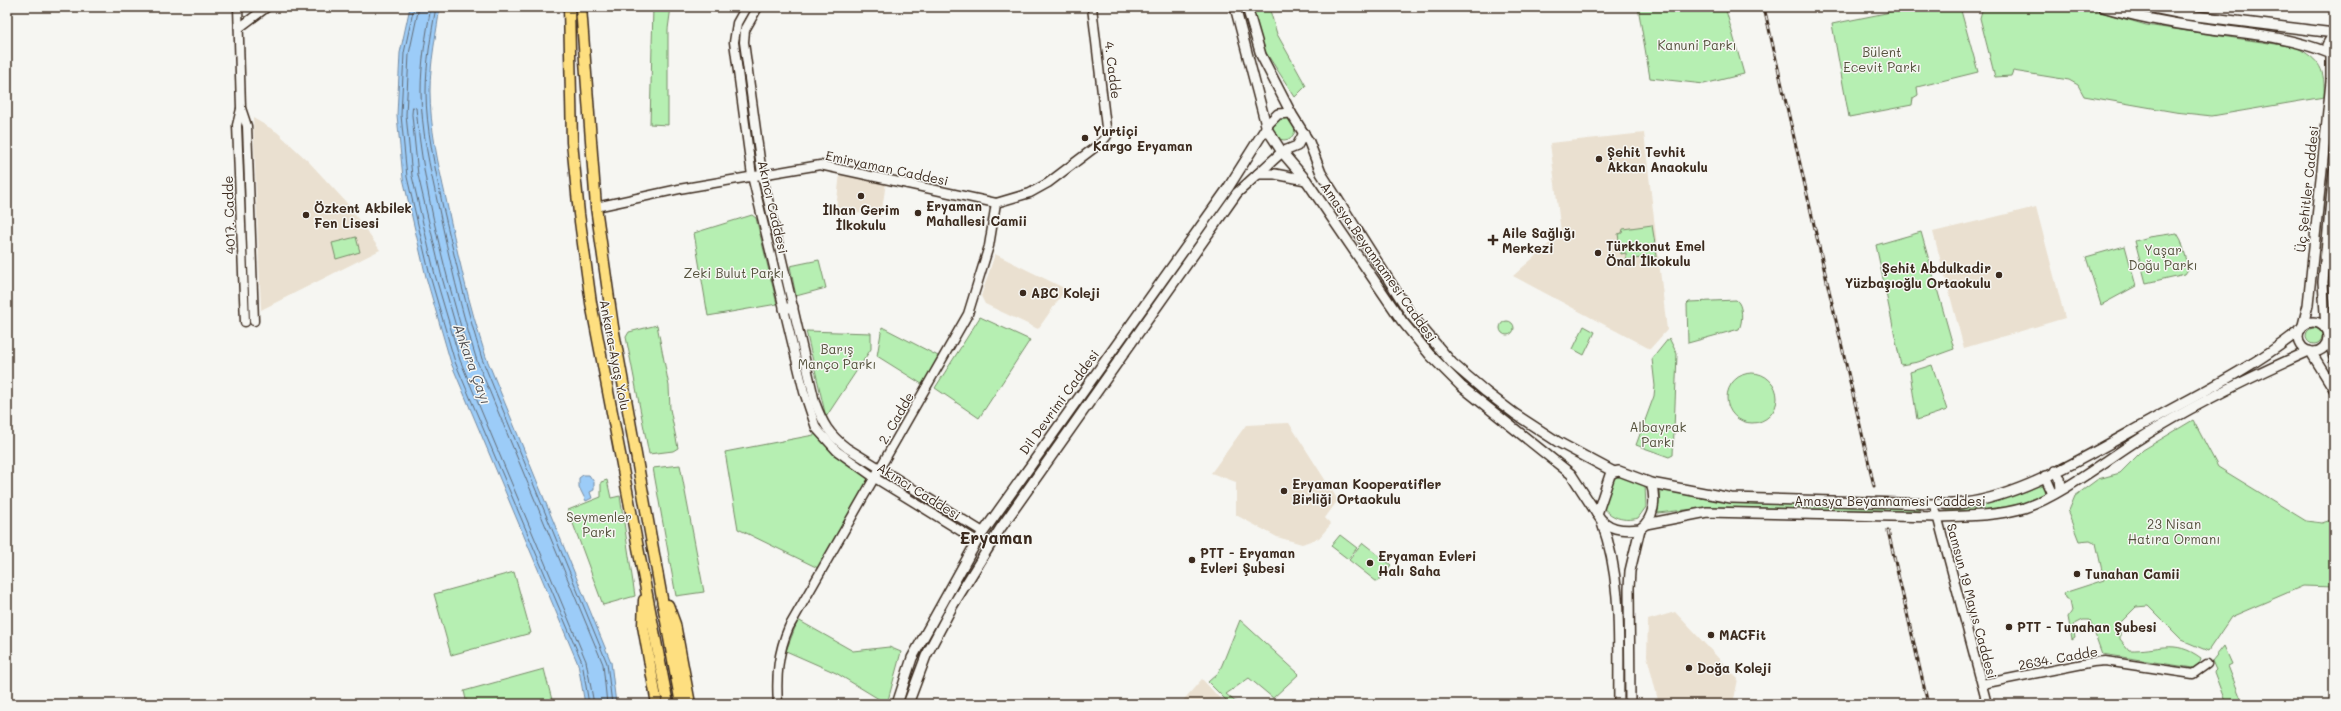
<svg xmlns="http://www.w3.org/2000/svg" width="2341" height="711" viewBox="0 0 2341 711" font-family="Mali,sans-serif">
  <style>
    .built { fill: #eae0d0 }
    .green { fill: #b6efb2; stroke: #788c68 }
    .water { fill: #9cccf8; stroke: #758ba1 }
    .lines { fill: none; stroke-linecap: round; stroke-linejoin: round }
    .shore { stroke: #626b75; stroke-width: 1 }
    .tertiary-casing { stroke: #3b2a1e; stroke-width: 11 }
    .secondary-casing { stroke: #3b2a1e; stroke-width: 12 }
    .trunk-casing { stroke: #3b2a1e; stroke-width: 13 }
    .tertiary { stroke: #f6f6f2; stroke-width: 8 }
    .secondary { stroke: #f6f6f2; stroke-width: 9 }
    .trunk { stroke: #fedf80; stroke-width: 10 }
    .rail-casing { stroke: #3b2a1e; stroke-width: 3 }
    .rail { stroke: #f6f6f2; stroke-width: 1.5; stroke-dasharray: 4.5; stroke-linecap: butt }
    .poi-dot { fill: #3b2a1e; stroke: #f6f6f2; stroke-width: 1.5 }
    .labels { text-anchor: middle; stroke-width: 3; stroke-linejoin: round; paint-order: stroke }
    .park-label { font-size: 13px; fill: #54513c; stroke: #f6f6f2 }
    .street-label { font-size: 13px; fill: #3b2a1e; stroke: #f6f6f2 }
    .poi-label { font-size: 13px; font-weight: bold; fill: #3b2a1e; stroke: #f6f6f2; text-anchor: start }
    .water-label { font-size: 14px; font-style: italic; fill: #535254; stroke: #f6f6f2 }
    .district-label { font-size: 17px; font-weight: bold; fill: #3b2a1e; stroke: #f6f6f2 }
  </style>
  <rect width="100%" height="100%" fill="#f6f6f2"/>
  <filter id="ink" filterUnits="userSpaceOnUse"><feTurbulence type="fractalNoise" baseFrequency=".025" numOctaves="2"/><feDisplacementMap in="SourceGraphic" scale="8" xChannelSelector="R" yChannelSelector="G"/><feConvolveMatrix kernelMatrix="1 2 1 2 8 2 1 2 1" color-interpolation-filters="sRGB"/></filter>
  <g filter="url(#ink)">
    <!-- built -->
    <g class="built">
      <polygon points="253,118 277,132 309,162 346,202 380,250 261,310"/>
      <polygon points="1644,133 1667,330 1650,349 1513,276 1561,233 1550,143"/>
      <polygon points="840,173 886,182 881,217 836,209"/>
      <polygon points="2036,207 2065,318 1964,348 1933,232"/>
      <polygon points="995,254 1066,289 1038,329 985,304 981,296"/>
      <polygon points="1289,423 1338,500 1325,518 1331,524 1319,538 1302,544 1277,537 1236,515 1236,482 1211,473 1246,425"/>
      <polygon points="1675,612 1738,679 1734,699 1714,704 1659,704 1647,656 1648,620"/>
      <polygon points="1202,679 1225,704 1180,704"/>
    </g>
    <!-- green -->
    <g class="green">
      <polygon points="653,7 671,7 668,29 668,125 650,124"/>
      <polygon points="1252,7 1269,7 1277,34 1306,86 1295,97 1265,51"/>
      <polygon points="1638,7 1725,7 1744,74 1704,84 1650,78"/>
      <polygon points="1902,7 1960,7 1978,72 1917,87 1918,95 1913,98 1912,105 1849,117 1832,24 1886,13"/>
      <path d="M 1983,7 L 2084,7 L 2146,25 L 2296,47 C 2321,61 2325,69 2324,97 L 2212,116 L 2175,112 L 2084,96 L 2078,85 L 2069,80 L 2013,71 L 2011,76 L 1995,77 L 1980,18 Z"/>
      <circle cx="1284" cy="129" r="11"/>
      <polygon points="752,215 756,218 777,304 708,316 694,233"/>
      <polygon points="1652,225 1657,256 1626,260 1626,253 1621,254 1618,234 1622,233 1623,229"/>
      <polygon points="1921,232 1954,349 1918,362 1901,365 1876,245"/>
      <polygon points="2177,233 2181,240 2189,268 2185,274 2146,283 2135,241 2149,237"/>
      <polygon points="356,237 360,252 336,259 332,243"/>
      <polygon points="2125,246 2136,286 2101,305 2086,257"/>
      <polygon points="819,260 826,288 796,296 790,266"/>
      <path d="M 1736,300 C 1743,304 1743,322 1739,329 L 1688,343 L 1687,304 L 1689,302 Z"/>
      <polygon points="980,317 1030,340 979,418 935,388"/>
      <circle cx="1507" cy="328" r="7"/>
      <polygon points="657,325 669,386 670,409 678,448 673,451 649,454 626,337 629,332"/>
      <polygon points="1584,326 1595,332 1584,355 1573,349"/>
      <polygon points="882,327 940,357 925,386 877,356"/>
      <circle cx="2314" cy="336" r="8"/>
      <polygon points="806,331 871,333 871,349 826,417"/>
      <polygon points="1669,338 1677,354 1673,455 1669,457 1636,445 1654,396 1655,386 1652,359"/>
      <polygon points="1932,365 1947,410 1917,420 1910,372"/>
      <circle cx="1752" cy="398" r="25"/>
      <path d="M 2193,420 L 2218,467 L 2306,521 L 2322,523 L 2334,519 L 2334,587 L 2303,586 L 2231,617 L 2208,651 L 2182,640 L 2148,606 L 2136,607 L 2120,623 L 2120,639 L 2129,650 C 2158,651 2174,638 2201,658 L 2199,664 L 2193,668 L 2102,654 L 2090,620 L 2083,620 L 2073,625 L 2075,637 L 2072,639 L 2068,617 L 2072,611 L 2070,601 L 2065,598 L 2064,593 L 2104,580 L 2096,543 L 2090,540 L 2079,541 L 2068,513 L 2075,496 L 2098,479 L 2120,473 L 2143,450 Z"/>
      <polygon points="819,434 875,478 822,570 738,529 725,452"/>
      <polygon points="680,465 704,592 676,596 653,468"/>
      <path d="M 1618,476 L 1645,485 L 1646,507 L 1638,518 C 1625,522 1609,518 1602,505 L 1614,479 Z"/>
      <polygon points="607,480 611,498 620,496 635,596 603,605 568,510 601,497 601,482"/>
      <path d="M 2038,484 L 2046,486 L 2045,495 C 2011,510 1983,513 1946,512 L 1946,509 L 1972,507 Z"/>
      <polygon points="1660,490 1729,502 1920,507 1919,511 1712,507 1658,513"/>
      <polygon points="1340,535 1357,548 1348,559 1331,546"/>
      <polygon points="1363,543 1391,565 1377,582 1349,560"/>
      <polygon points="514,572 531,633 451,655 434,594"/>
      <polygon points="798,620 853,651 889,647 901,652 887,704 836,673 786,651"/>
      <polygon points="1240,620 1299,674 1273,698 1249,678 1226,694 1238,704 1230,704 1208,682 1218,673 1222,665"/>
      <polygon points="2224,646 2232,664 2228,666 2243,704 2226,704 2214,672 2216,670 2212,661"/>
      <polygon points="544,669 553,704 467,704 464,691"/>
    </g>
    <!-- water -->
    <g class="water">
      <path d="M 410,7 L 440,7 C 436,35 430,63 430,91 C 430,127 438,164 446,199 C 457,252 469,305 486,357 L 611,662 L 616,704 L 585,704 L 578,664 L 451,363 L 426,277 L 403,178 L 397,115 L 400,53 Z"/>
      <polygon points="583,475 589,475 594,482 594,490 590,492 592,498 586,501 579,487 579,478"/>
    </g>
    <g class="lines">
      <!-- shore -->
      <g class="shore">
        <polyline points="414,7 404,53 401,115 407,177 430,276 455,362 582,662 589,704"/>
        <polyline points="419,7 409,54 406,115 412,176 435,275 460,360 586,661 594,704"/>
        <path d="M 431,7 C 426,35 421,63 421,91 C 421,129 430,168 438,205 C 449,258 461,310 477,361 L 603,664 L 607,704"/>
        <path d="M 436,7 C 431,35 426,63 426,92 C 426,129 435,166 442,203 C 454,255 466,307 482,359 L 607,663 L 612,704"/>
        <path d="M 413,107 L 416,108 C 424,193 446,279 471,360 L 469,363 L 465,358 L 441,274 L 418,175 L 412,115 Z"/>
      </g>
      <defs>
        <g id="tertiary">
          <polyline points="238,7 241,108 247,126 254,321"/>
          <polyline points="746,7 737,23 734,42 752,176 804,392 816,428 837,451 875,478 977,541"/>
          <path d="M 758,7 L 745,30 L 744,42 L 762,174 L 815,402 C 823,424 829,434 847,448 L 983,532"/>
          <polyline points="239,28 267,7"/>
          <polyline points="241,109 237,125 245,322"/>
          <polyline points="596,207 679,189 820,165 996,203 1030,193 1048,183 1102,142 1107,136 1092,7"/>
          <polyline points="1934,504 1987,704"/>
          <polyline points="1982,684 2093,662 2105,661 2193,674 2207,664"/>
          <path d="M 778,704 C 776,676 778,652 789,627 L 968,314 L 989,246 L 996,203"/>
        </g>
        <g id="secondary">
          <polyline points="1235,7 1267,129 1282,152 1306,180 1402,321 1430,355 1461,386 1571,474 1597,514"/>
          <polyline points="1247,7 1261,55 1291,113 1309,142 1321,173 1411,315 1452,363 1486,392 1515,414 1558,442 1614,472"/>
          <path d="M 2103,7 C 2136,17 2170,23 2204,28 C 2249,34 2286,36 2329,53"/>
          <polyline points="2148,7 2188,15 2334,33"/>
          <polyline points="2332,56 2327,45 2334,33"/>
          <polyline points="1258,174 1275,174 1306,180"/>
          <polyline points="784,309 793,307"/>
          <circle cx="2313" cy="337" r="15"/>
          <polyline points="2303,325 2308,305 2331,82 2331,56"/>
          <polyline points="2326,328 2323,282 2334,171"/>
          <polyline points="2329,338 2334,357"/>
          <polyline points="2311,352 2334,389"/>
          <path d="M 1619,471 L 1651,483 C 1656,498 1655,518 1640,529 C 1623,531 1606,530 1597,514 L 1610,475 L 1614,472 Z"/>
          <polyline points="2055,471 2060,478 2061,489"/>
          <polyline points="2045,476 2053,494"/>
          <path d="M 1651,483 L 1731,498 L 1934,504 C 1944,504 1954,505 1964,503 C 2024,496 2097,450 2150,421 C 2202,392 2254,367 2300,330"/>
          <path d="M 1602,523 C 1623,581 1618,643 1619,704"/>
          <path d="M 1646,524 L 1707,512 L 1937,517 C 1966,516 1996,516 2024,508 C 2061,496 2110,457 2144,436 C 2196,403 2253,376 2309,351"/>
          <polyline points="897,704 912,658 977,541 1228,188 1269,123 1278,114 1291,113"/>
          <polyline points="908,704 926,656 953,605 1000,529 1237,193 1282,152 1297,146 1304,133"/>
          <polyline points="1630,704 1629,588 1630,571 1640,529"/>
        </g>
        <g id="trunk">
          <polyline points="569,7 572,142 579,214 591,303 668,704"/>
          <polyline points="581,7 596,207 613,327 681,704"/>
          <polyline points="644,600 643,626 657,704"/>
          <polyline points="668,605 675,624 690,704"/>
        </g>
      </defs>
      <!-- tertiary casing -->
      <use href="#tertiary" class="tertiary-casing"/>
      <!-- secondary casing -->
      <use href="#secondary" class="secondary-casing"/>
      <!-- trunk casing -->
      <use href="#trunk" class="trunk-casing"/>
      <!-- tertiary -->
      <use href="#tertiary" class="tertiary"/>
      <!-- secondary -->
      <use href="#secondary" class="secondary"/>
      <!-- trunk -->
      <use href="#trunk" class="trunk"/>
      <defs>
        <g id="rail">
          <polyline points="1764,7 1874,486"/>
          <polyline points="1888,531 1928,704"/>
        </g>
      </defs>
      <!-- rail casing -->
      <use href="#rail" class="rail-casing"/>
      <!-- rail -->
      <use href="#rail" class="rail"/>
    </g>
  </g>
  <!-- markers -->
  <g class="poi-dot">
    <circle cx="1085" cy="138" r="4"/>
    <circle cx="1599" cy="159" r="4"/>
    <circle cx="861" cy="196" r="4"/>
    <circle cx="918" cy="213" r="4"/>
    <circle cx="306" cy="215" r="4"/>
    <path d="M1491 234h4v4h4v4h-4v4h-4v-4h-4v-4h4z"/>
    <circle cx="1598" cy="253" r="4"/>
    <circle cx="1999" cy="275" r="4"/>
    <circle cx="1023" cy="293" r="4"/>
    <circle cx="1284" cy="491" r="4"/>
    <circle cx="1192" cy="560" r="4"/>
    <circle cx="1370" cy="563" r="4"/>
    <circle cx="2077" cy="574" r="4"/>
    <circle cx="2009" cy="627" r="4"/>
    <circle cx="1711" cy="635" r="4"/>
    <circle cx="1689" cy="668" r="4"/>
  </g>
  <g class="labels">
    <!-- park labels -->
    <g class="park-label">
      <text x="1697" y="50">Kanuni Parkı</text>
      <text x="1882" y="57">Bülent<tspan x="1882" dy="15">Ecevit Parkı</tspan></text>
      <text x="2163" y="255">Yaşar<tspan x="2163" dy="15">Doğu Parkı</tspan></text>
      <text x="734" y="278">Zeki Bulut Parkı</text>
      <text x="837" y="354">Barış<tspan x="837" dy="15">Manço Parkı</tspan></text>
      <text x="1658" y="432">Albayrak<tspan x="1658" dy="15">Parkı</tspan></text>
      <text x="599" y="522">Seymenler<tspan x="599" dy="15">Parkı</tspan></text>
      <text x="2174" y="529">23 Nisan<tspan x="2174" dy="15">Hatıra Ormanı</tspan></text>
    </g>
    <!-- street labels -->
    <g class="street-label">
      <text transform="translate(1113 70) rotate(83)" y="5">4. Cadde</text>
      <text transform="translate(887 168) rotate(12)" y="5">Emiryaman Caddesi</text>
      <text transform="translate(2307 189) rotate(-84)" y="5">Üç Şehitler Caddesi</text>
      <text transform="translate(773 207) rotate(77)" y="5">Akıncı Caddesi</text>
      <text transform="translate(229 215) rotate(-92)" y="5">4017. Cadde</text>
      <text transform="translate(1379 262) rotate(55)" y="5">Amasya Beyannamesi Caddesi</text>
      <text transform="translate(615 355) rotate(79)" y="5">Ankara-Ayaş Yolu</text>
      <text transform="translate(1059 402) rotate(-54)" y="5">Dil Devrimi Caddesi</text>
      <text transform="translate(896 418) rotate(-60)" y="5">2. Cadde</text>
      <text transform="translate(919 491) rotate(32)" y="5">Akıncı Caddesi</text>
      <text x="1890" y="506">Amasya Beyannamesi Caddesi</text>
      <text transform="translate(1972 601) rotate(75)" y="5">Samsun 19 Mayıs Caddesi</text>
      <text transform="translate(2058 658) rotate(-10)" y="5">2634. Cadde</text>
    </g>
    <!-- poi labels -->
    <g class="poi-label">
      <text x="1093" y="136">Yurtiçi<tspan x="1093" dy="15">Kargo Eryaman</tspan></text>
      <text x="1607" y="157">Şehit Tevhit<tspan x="1607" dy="15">Akkan Anaokulu</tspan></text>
      <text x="926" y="211">Eryaman<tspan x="926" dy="15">Mahallesi Camii</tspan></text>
      <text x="314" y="213">Özkent Akbilek<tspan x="314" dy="15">Fen Lisesi</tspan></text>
      <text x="861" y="215" text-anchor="middle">İlhan Gerim<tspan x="861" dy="15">İlkokulu</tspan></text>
      <text x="1502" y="238">Aile Sağlığı<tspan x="1502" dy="15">Merkezi</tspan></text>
      <text x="1606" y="251">Türkkonut Emel<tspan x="1606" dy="15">Önal İlkokulu</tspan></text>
      <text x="1991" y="273" text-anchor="end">Şehit Abdulkadir<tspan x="1991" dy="15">Yüzbaşıoğlu Ortaokulu</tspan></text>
      <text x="1031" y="298">ABC Koleji</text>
      <text x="1292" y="489">Eryaman Kooperatifler<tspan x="1292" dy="15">Birliği Ortaokulu</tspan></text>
      <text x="1200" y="558">PTT - Eryaman<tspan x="1200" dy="15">Evleri Şubesi</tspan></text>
      <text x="1378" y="561">Eryaman Evleri<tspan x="1378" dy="15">Halı Saha</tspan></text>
      <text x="2085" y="579">Tunahan Camii</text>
      <text x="2017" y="632">PTT - Tunahan Şubesi</text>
      <text x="1719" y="640">MACFit</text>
      <text x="1697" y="673">Doğa Koleji</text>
    </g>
    <!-- water labels -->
    <g class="water-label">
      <text transform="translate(472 364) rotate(70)" y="5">Ankara Çayı</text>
    </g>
    <!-- district labels -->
    <g class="district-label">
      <text x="996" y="544">Eryaman</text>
    </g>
  </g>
  <!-- margin -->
  <rect width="2341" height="711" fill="none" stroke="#f6f6f2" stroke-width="24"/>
  <rect x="12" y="12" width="2317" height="687" fill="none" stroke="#3b2a1e" stroke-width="1.5" filter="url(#ink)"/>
</svg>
